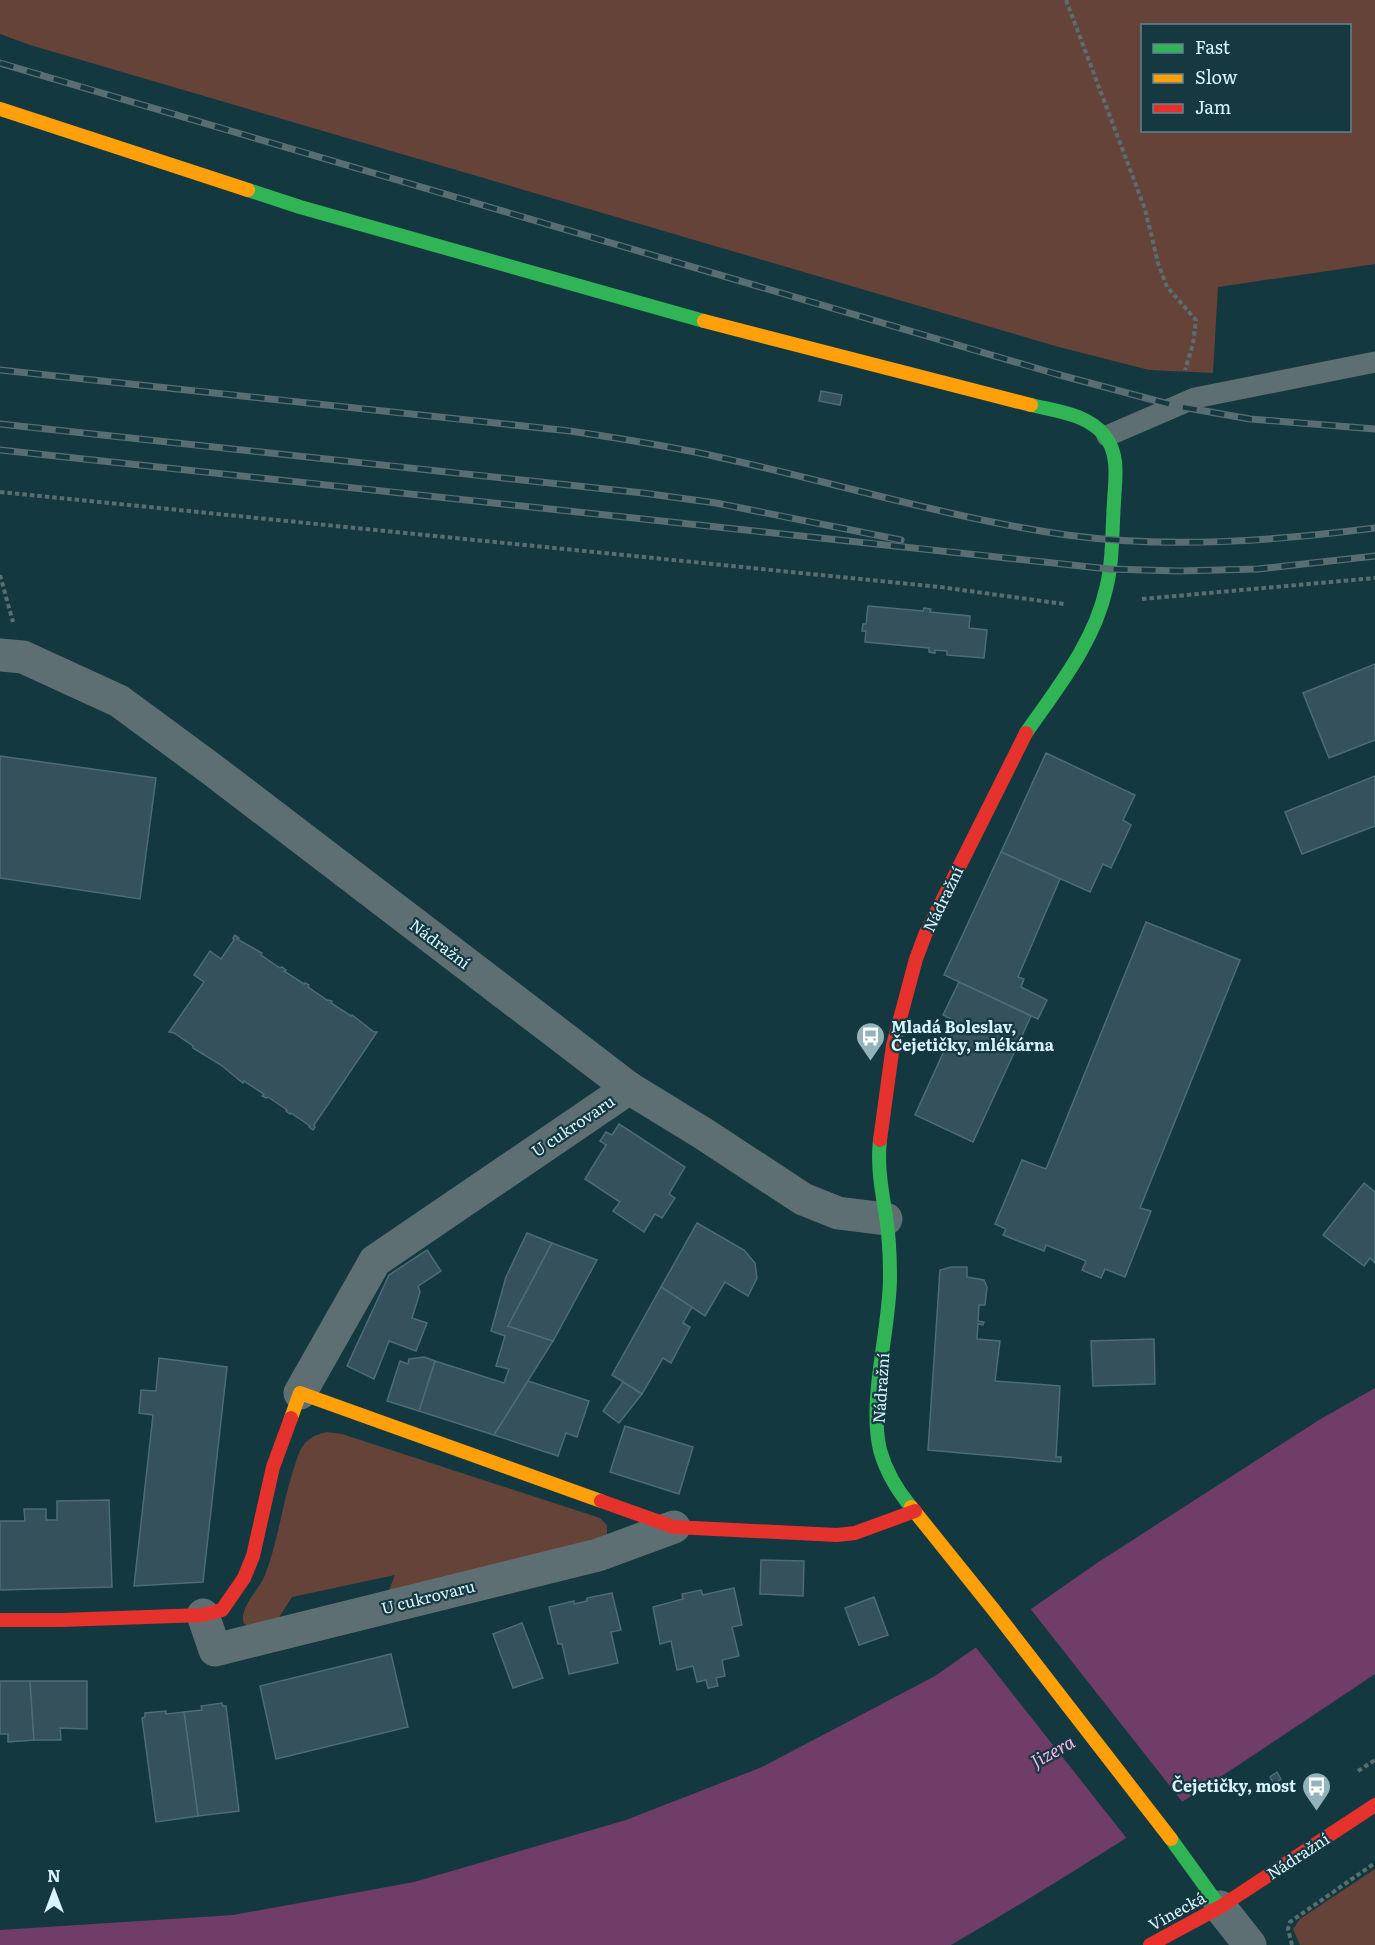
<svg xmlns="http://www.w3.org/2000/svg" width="1375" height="1945" viewBox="0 0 1375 1945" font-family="Literata,serif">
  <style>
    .green { fill: #654339; fill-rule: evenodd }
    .water { fill: #6f3d67 }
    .pier { fill: #13383f }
    .building { fill: #35515b; stroke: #4b6c78; stroke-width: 1.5 }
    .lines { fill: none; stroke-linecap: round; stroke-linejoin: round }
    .path { stroke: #596e71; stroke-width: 4; stroke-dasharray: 4.5 3; stroke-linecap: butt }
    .lane { stroke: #5e6f73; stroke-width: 21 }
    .street { stroke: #5e6f73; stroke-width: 33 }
    .fast { stroke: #30b455; stroke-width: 14 }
    .slow { stroke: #ff9f0a; stroke-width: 14 }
    .jam { stroke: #e5322d; stroke-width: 14 }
    .rail-casing { stroke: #596e73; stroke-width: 7 }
    .rail { stroke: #153841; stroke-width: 4.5; stroke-dasharray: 14; stroke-linecap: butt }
    .labels { text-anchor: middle; stroke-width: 4.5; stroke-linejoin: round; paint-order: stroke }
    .street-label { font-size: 16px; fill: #d8f5fd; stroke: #153841 }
    .poi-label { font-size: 16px; font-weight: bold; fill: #d8f5fd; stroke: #153841; text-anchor: start }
    .water-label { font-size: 18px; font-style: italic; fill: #fab2e7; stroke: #153841 }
  </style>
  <rect width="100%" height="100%" fill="#13383f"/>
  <!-- green -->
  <g class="green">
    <path d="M 0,0 L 1375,0 L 1375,264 L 1218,287 L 1213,373 L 1149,370 L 1059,347 L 30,45 L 0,34 ZM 1142,26 L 1350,26 L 1350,130 L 1142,130 Z"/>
    <path d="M 327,1432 L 342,1434 L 600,1518 L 607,1525 L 607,1534 L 602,1539 L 386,1598 L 395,1575 L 292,1597 L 273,1627 L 252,1627 L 244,1624 C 238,1608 260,1589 265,1575 C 278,1542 282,1505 293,1471 C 296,1462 299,1449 306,1442 C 312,1436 319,1434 327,1432 Z"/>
    <polygon points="1375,1869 1375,1945 1300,1945 1293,1929 1300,1919"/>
  </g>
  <!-- water -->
  <path class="water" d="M 1375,1388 L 1375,1674 C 1236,1767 1096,1861 951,1945 L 0,1945 L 0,1930 L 233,1915 L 414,1882 L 626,1820 L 762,1767 L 935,1676 L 1097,1563 L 1319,1420 Z"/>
  <!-- pier -->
  <polygon class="pier" points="1029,1607 1184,1804 1128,1840 974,1645"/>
  <!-- building -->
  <g class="building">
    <polygon points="821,391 842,395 840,405 819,401"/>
    <polygon points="868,606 923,611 924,608 931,609 930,612 970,616 969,628 987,630 984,658 947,655 947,651 935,650 935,653 929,652 929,648 865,642 866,631 862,631 863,624 866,624"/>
    <polygon points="1375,664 1375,740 1329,758 1303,693"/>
    <polygon points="1046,753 1135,795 1123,820 1131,825 1111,868 1103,864 1090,892 1001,852"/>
    <polygon points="0,756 156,778 140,899 0,878"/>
    <polygon points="1375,776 1375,826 1302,854 1285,812"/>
    <polygon points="1001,852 1060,879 1018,977 1024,979 1021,987 1047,1000 1038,1019 944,975"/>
    <polygon points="1146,922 1240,960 1140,1208 1151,1211 1125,1277 1105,1269 1101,1278 1082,1270 1086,1261 1046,1245 1044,1251 1003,1235 1006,1229 995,1224 1022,1160 1046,1169"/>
    <polygon points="235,935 239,938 237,939 262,953 261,955 280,968 282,967 286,970 284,971 304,984 305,983 309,985 308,987 327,1000 332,1001 331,1003 351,1016 352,1015 374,1032 377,1032 314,1125 315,1127 313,1130 309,1127 310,1126 291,1113 290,1114 286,1111 287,1110 268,1097 266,1098 262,1096 264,1094 244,1081 243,1083 221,1065 193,1048 193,1046 174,1033 169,1032 204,982 194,975 210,951 221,959 234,940 233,938"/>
    <polygon points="959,982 1031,1016 973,1142 915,1115 957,1022 943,1015"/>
    <polygon points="619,1124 685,1167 669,1194 675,1198 662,1218 655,1214 644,1232 613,1211 620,1202 585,1179 606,1145 600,1141 606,1132 612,1135"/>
    <polygon points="1364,1183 1375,1192 1375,1263 1370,1258 1364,1266 1323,1235"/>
    <polygon points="697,1223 744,1250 755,1263 757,1278 748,1296 725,1282 705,1316 661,1287"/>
    <polygon points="527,1233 552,1243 508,1326 553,1341 494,1435 419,1411 435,1361 504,1383 509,1369 496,1366 505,1336 491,1331 506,1277"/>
    <polygon points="552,1243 597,1260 553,1341 508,1326"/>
    <polygon points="427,1250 441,1271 418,1286 420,1292 412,1318 427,1323 416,1351 389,1341 374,1379 347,1366 389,1275"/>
    <polygon points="951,1267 967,1267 967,1277 984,1280 987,1287 985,1305 979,1305 978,1321 984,1322 983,1325 978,1324 977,1339 1000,1341 995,1381 1060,1386 1056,1457 1061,1457 1061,1462 928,1450 940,1270"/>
    <polygon points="661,1287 692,1307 683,1323 690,1327 671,1363 663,1358 642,1394 612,1375"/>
    <polygon points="1154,1339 1155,1384 1093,1386 1091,1341"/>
    <polygon points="424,1357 435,1361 419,1411 387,1401 400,1361 408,1364 409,1359"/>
    <polygon points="159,1358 227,1367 203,1582 134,1586 153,1415 139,1413 141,1390 156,1391"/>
    <polygon points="528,1381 589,1401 577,1437 566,1433 558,1456 494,1435"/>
    <polygon points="623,1382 642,1394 619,1423 603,1411"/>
    <polygon points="625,1426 693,1447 679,1494 610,1472"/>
    <polygon points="109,1500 112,1587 0,1590 0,1521 25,1521 24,1509 46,1509 46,1520 57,1520 57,1501"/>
    <polygon points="761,1560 804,1561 803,1596 760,1594"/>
    <polygon points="734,1588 742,1625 732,1627 739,1656 722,1660 725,1676 716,1678 718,1686 708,1688 706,1680 697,1682 693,1666 677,1670 671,1641 660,1644 653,1607 683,1599 682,1594 701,1590 703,1595"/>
    <polygon points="612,1593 621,1630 611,1632 618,1663 569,1674 562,1644 558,1644 549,1607 574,1601 574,1604 587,1601 587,1598"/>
    <polygon points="874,1597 888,1635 859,1645 845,1608"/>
    <polygon points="522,1623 543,1678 513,1688 493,1634"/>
    <polygon points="391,1654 408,1727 276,1759 260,1686"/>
    <polygon points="0,1681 30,1681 34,1740 8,1742 8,1734 0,1734"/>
    <polygon points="30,1681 87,1681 87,1729 60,1728 61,1740 34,1740"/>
    <polygon points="222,1703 223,1706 226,1706 239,1811 198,1816 184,1712 202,1710 201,1706"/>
    <polygon points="166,1711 166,1714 184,1712 198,1816 156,1822 142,1718 145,1717 145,1713"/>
    <polygon points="1277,1772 1281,1779 1274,1784 1270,1777"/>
  </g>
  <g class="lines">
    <!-- path -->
    <g class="path">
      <polyline points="1066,0 1145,209 1158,263 1167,287 1196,320 1193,344 1185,370"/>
      <polyline points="0,492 940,587 1064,604"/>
      <polyline points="0,575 13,622"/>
      <polyline points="1142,599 1375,578"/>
      <polyline points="1358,1771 1375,1760"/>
      <polyline points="1292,1945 1288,1929 1290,1922 1375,1863"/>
    </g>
    <!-- lane -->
    <polyline class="lane" points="1107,436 1195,398 1375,362"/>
    <!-- street -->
    <g class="street">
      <polyline points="0,655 23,657 119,701 210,768 629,1088 704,1134 803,1199 838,1213 886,1219"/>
      <polyline points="300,1393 375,1261 629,1088"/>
      <polyline points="203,1615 215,1650 598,1555 674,1527"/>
      <polyline points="1220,1907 1250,1945"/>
    </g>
    <!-- fast -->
    <g class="fast">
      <polyline points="248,190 300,207 704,321"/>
      <path d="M 1026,733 C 1057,688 1094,643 1106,589 C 1113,562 1112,531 1114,502 C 1115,480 1120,455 1105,436 C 1088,414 1056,411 1031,405"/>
      <path d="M 880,1140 C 877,1167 882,1191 886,1217 C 889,1236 890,1257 890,1277 C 890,1330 868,1399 880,1450 C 886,1472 897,1490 911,1507"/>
      <polyline points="1171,1839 1220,1907"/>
    </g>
    <!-- slow -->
    <g class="slow">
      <polyline points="0,109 248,190"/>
      <polyline points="704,321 1031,405"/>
      <polyline points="291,1418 300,1393 601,1501"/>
      <polyline points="911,1507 993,1609 1171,1839"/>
    </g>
    <!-- jam -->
    <g class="jam">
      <polyline points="880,1140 893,1045 916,959 925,935 1026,733"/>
      <polyline points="601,1501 674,1527 837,1535 855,1533 915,1511"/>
      <polyline points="0,1620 61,1620 203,1615 222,1610 244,1578 253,1556 273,1467 291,1418"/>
      <polyline points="1150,1945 1220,1907 1375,1805"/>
    </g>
    <defs>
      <g id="rail">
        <polyline points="0,63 1056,374 1176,406 1250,419 1375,429"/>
        <path d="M 0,370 L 570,431 C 612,437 654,444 695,452 C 820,478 941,517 1067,535 C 1169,549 1273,541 1375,528"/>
        <polyline points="0,424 643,493 716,503 901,540"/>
        <polyline points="0,450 1109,569 1179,571 1258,569 1375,556"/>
      </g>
    </defs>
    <!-- rail casing -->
    <use href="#rail" class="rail-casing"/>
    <!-- rail -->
    <use href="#rail" class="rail"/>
  </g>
  <!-- icons -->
  <defs>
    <symbol id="bus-pin" viewBox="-11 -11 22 30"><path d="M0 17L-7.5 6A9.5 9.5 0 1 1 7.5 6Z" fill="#93b3ba" stroke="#153841"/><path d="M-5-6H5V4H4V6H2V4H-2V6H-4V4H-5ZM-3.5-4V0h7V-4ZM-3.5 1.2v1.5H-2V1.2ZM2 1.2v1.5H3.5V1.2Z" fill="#fff"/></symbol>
  </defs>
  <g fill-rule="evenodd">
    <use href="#bus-pin" x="854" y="1020" width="33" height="45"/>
    <use href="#bus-pin" x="1300" y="1770" width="33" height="45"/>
  </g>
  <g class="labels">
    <!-- street labels -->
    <g class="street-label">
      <text transform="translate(943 899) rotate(-64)" y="6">Nádražní</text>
      <text transform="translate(440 944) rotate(37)" y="6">Nádražní</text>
      <text transform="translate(573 1126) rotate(-34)" y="6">U cukrovaru</text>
      <text transform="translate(881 1388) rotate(-86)" y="6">Nádražní</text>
      <text transform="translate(428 1597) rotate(-14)" y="6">U cukrovaru</text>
      <text transform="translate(1298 1856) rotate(-33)" y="6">Nádražní</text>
      <text transform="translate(1177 1911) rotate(-29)" y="6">Vinecká</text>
    </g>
    <!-- poi labels -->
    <g class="poi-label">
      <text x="891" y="1033">Mladá Boleslav,<tspan x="891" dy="18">Čejetičky, mlékárna</tspan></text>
      <text x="1296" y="1792" text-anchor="end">Čejetičky, most</text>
    </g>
    <!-- water labels -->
    <g class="water-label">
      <text transform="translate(1053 1752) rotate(-29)" y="6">Jizera</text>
    </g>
  </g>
  <!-- legend -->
  <rect x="1141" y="24" width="210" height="108" fill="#153841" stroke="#63848c" stroke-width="1.5"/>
  <rect x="1153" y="44" width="30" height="9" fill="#30b455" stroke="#63848c" stroke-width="1.5"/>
  <text x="1195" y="54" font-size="18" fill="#d8f5fd">Fast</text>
  <rect x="1153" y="74" width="30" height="9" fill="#ff9f0a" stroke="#63848c" stroke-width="1.5"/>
  <text x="1195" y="84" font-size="18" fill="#d8f5fd">Slow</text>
  <rect x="1153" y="104" width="30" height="9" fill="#e5322d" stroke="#63848c" stroke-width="1.5"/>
  <text x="1195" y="114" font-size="18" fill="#d8f5fd">Jam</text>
  <!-- north arrow -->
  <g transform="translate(54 1891)" stroke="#153841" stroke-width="4.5" paint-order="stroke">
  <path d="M0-4.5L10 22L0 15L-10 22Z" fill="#d8f5fd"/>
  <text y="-9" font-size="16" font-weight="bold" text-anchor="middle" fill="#d8f5fd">N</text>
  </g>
</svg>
